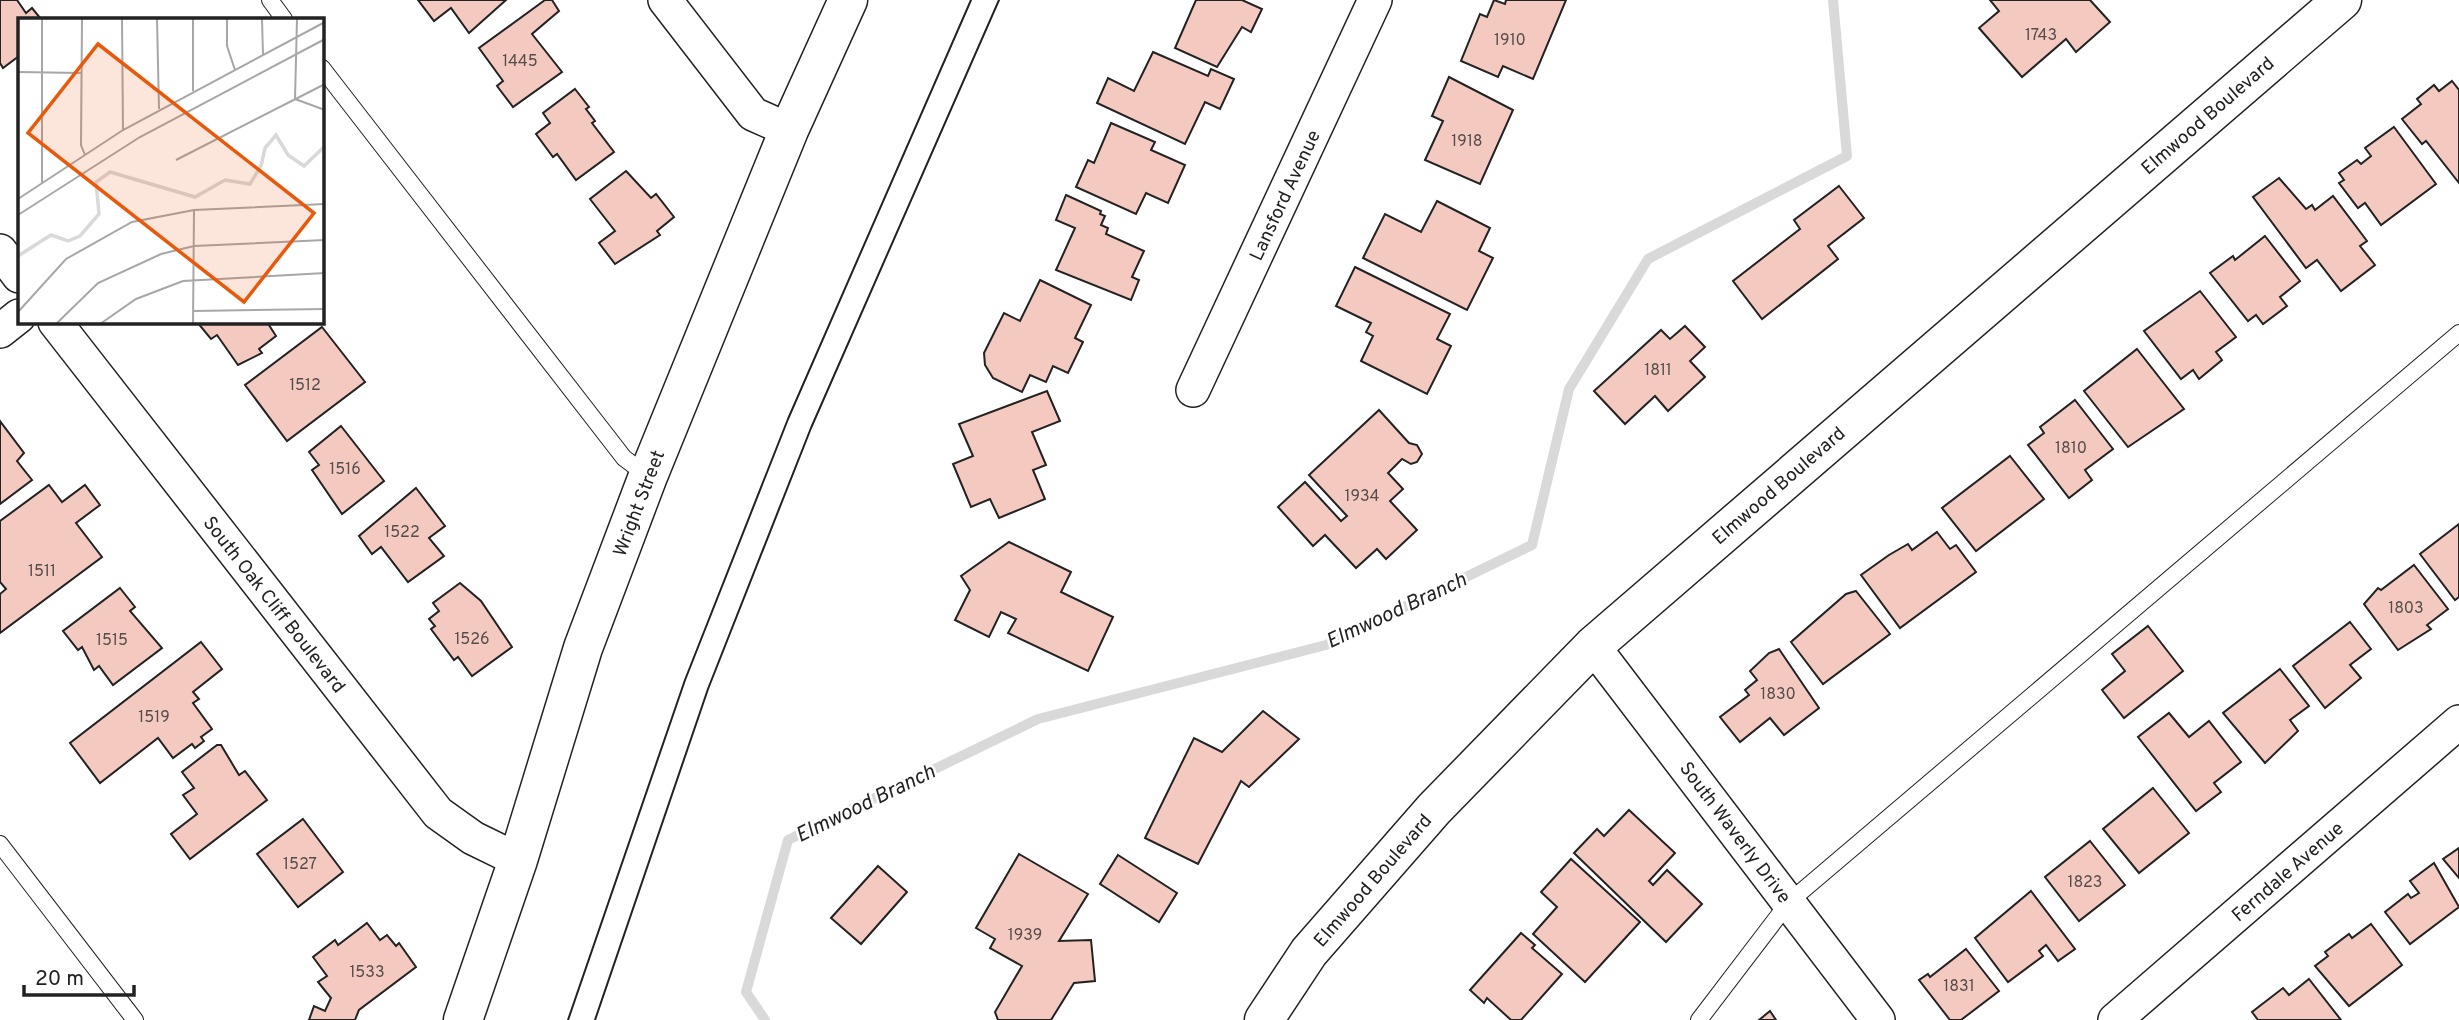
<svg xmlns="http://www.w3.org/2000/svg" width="2459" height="1020" viewBox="0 0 2459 1020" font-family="Overpass,sans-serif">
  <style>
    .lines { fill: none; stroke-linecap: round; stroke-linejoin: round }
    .stream { stroke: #d9d9d9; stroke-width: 10 }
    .building { fill: #f3c9c0; stroke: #222; stroke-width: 2 }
    .lane-casing { stroke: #222; stroke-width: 18 }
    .street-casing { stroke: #222; stroke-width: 36 }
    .secondary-casing { stroke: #222; stroke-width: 41 }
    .lane { stroke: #fff; stroke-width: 16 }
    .street { stroke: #fff; stroke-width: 33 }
    .secondary { stroke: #fff; stroke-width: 38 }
    .tram { stroke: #222; stroke-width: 2 }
    .labels { text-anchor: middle; stroke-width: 5; stroke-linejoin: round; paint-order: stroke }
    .number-label { font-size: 16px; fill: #564c4a }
    .street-label { font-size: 19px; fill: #222; stroke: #fff }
    .water-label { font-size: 21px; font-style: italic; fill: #222; stroke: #fff }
    .inset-river { fill: none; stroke: #d9d9d9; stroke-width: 3.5 }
    .inset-road { fill: none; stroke: #a7a7a7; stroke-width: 2 }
    .view { fill: #e8590c; fill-opacity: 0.15; stroke: #e8590c; stroke-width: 3.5 }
    .inset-edge { fill: none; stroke: #222; stroke-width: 3.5 }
  </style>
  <rect width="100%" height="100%" fill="#fff"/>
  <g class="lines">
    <!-- stream -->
    <polyline class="stream" points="765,1020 746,992 788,840 1038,719 1326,645 1532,545 1569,389 1648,259 1847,156 1833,0"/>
  </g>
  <!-- building -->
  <g class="building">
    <polygon points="0,0 17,0 26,13 32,8 41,19 19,19 19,56 3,68 0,63"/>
    <polygon points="418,0 506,0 469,33 451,8 434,21"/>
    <polygon points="545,0 552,0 559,11 532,34 562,72 513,107 497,86 503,81 479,48"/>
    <polygon points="1196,0 1242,0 1262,9 1251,32 1242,27 1217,67 1175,48"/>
    <polygon points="1494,0 1505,4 1506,0 1566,0 1533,79 1503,66 1498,77 1461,61 1480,14 1487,17"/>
    <polygon points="1990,0 2090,0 2110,22 2076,52 2066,39 2022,77 1979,28 1999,11"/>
    <polygon points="1153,52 1208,76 1211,69 1234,79 1220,109 1205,102 1185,144 1097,103 1108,78 1134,91"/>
    <polygon points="1449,77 1513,110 1480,184 1425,160 1443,121 1432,116"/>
    <polygon points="2452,81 2459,90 2459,183 2426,141 2422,144 2402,119 2421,104 2417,99 2434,85 2439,91"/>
    <polygon points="575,89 589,107 586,109 595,121 592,123 614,152 576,180 557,154 553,157 536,134 550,123 543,113"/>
    <polygon points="1111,123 1155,142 1151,150 1185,165 1168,203 1146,193 1136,214 1076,187 1088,160 1094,163"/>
    <polygon points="2394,127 2436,184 2381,225 2365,203 2358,208 2339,183 2344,180 2339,173 2357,160 2361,164 2371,156 2365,148"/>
    <polygon points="626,171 651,198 656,194 674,217 657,231 660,235 615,264 599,243 615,231 590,199"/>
    <polygon points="2279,178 2306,209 2312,205 2315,210 2333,196 2367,241 2360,246 2375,265 2341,291 2317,260 2306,268 2253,197"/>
    <polygon points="1839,186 1864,218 1828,246 1838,259 1762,319 1733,281 1800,229 1794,220"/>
    <polygon points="1066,195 1101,211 1100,214 1105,216 1101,225 1108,228 1106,234 1144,251 1132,277 1139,280 1131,300 1056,270 1075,228 1056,220"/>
    <polygon points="1437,201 1490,228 1479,251 1493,258 1467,310 1363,258 1385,214 1421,232"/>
    <polygon points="2265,236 2300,281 2280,297 2287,306 2263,324 2256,315 2248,321 2210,273 2233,256 2235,260"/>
    <polygon points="1355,267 1450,314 1437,339 1451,346 1427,394 1361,361 1373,336 1366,332 1371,323 1336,306"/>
    <polygon points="1040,280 1091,305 1075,338 1083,342 1068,373 1053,366 1046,382 1030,375 1022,392 993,378 985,365 984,353 1004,313 1020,321"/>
    <polygon points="2200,291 2236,337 2216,352 2222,360 2199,379 2193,370 2181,379 2144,331"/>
    <polygon points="197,322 267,322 276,336 259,349 262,353 238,365 217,335 211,339"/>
    <polygon points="1685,326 1705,347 1690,361 1705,377 1668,411 1655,396 1625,424 1594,391 1661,330 1670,339"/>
    <polygon points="322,327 365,382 287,441 245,385"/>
    <polygon points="2137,349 2184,409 2128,447 2084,391"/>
    <polygon points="1047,391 1060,421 1032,432 1046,465 1033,470 1045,499 999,518 990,499 971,507 953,464 973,456 959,424"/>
    <polygon points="2075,400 2113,449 2085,470 2092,480 2069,498 2028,445 2044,433 2040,427"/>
    <polygon points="1379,410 1409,443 1417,445 1422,454 1417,462 1411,464 1402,459 1388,473 1403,489 1390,501 1417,530 1386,559 1377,549 1356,568 1325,535 1313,546 1278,507 1305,482 1341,521 1347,516 1309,475"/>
    <polygon points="0,421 24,453 17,461 32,480 0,504"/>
    <polygon points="341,426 384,481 342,514 312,470 319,465 309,452"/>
    <polygon points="2010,456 2044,499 1976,551 1942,508"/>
    <polygon points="49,485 62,502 85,485 100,505 76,523 102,557 0,633 0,594 6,589 0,582 0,521"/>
    <polygon points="416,488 445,526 429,538 444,556 408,582 381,547 372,554 359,536"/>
    <polygon points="2459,524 2459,597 2455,600 2420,554"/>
    <polygon points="1937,532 1950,549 1956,545 1976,572 1900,628 1861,575 1889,555 1908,544 1912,550"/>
    <polygon points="1009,542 1071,572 1061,592 1113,617 1088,671 1008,633 1016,619 1001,612 989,637 955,620 970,590 961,576"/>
    <polygon points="2414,565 2448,609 2427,625 2431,629 2398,650 2364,604 2378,588 2381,590"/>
    <polygon points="460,583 481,601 512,647 472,676 458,657 454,660 431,629 435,626 429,619 439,611 433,603"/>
    <polygon points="120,588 135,607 130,611 162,648 113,685 99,666 94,670 82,647 78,650 63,631"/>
    <polygon points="1856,591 1890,634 1823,684 1791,642 1846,594"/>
    <polygon points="2350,622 2371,649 2350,665 2361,678 2325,708 2293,666"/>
    <polygon points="2148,626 2183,671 2124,718 2102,690 2125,671 2112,654"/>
    <polygon points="201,642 222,669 193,692 199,699 193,703 212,729 201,737 204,741 195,748 192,744 173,758 158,738 100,783 70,743"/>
    <polygon points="1779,649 1819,708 1784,735 1770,718 1740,742 1720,717 1749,695 1745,690 1757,680 1750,671 1769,653"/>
    <polygon points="2280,669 2309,706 2290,720 2298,731 2265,763 2223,713"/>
    <polygon points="1263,711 1299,739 1249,787 1241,781 1198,864 1145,838 1194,738 1222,752"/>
    <polygon points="2169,713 2189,737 2209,721 2241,762 2214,783 2221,792 2196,811 2138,737"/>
    <polygon points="217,745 221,745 239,775 245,771 267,800 190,859 171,834 197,814 183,795 194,788 182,772"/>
    <polygon points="2153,788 2189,833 2139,873 2103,829"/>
    <polygon points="1629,810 1675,853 1649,881 1653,885 1667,870 1702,904 1666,942 1574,853 1597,829 1604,836"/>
    <polygon points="303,819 343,872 298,907 257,854"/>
    <polygon points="2090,841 2125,885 2079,921 2045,877"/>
    <polygon points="2459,848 2459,878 2443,859"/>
    <polygon points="1019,854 1088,894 1059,941 1091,940 1095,981 1074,983 1051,1020 998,1020 995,1012 1022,966 990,948 995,939 976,928"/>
    <polygon points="1118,855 1177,893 1159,922 1100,884"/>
    <polygon points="1571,859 1640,922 1585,982 1533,934 1557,907 1541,892"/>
    <polygon points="2434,863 2459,907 2410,944 2385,912 2408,894 2411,898 2419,893 2410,881"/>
    <polygon points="878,866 907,892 861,944 831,918"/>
    <polygon points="2031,891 2075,949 2058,961 2046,945 2039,951 2043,956 2008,982 1975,938"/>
    <polygon points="367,923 380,940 387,935 396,946 399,943 416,967 359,1010 355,1020 309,1020 314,1006 325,1011 331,998 318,982 327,976 313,957 335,940 338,945"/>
    <polygon points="2371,924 2402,965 2349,1006 2315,966 2328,956 2325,952 2349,934 2352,938"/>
    <polygon points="1521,933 1535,945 1532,948 1562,974 1521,1020 1511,1020 1487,998 1484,1003 1470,990"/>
    <polygon points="1966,949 1999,991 1961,1020 1950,1020 1919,980 1928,974 1930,977"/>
    <polygon points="2309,979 2341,1020 2258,1020 2252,1012 2283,988 2289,995"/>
    <polygon points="1770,1011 1776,1020 1759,1020"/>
  </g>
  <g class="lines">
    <defs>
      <g id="lane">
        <polyline points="270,0 284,19"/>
        <polyline points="322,68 624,458 648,476"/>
        <polyline points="0,844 135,1020"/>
        <polyline points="1699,1020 1789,902 2459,333"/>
      </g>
      <g id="street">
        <polyline points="665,0 753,114 789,130"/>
        <polyline points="0,251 19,276"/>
        <polyline points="55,322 438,813 473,838 518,860"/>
        <polyline points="0,331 19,316"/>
        <polyline points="1193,390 1375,0"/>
        <polyline points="1593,646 1878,1020"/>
        <polyline points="2115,1020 2459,722"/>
      </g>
      <g id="secondary">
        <polyline points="463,1020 518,860 583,648 648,476 789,130 848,0"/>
        <polyline points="1264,1020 1309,952 1434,809 1593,646 2342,0"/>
      </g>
    </defs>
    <!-- lane casing -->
    <use href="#lane" class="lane-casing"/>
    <!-- street casing -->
    <use href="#street" class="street-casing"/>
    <!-- secondary casing -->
    <use href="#secondary" class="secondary-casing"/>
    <!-- lane -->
    <use href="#lane" class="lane"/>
    <!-- street -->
    <use href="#street" class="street"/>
    <!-- secondary -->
    <use href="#secondary" class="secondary"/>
    <!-- tram -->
    <g class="tram">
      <polyline points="568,1020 685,680 788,419 971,0"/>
      <polyline points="595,1020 708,689 811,428 999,0"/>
    </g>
  </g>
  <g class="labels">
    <!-- number labels -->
    <g class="number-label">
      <text x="2041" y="40">1743</text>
      <text x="1510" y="45">1910</text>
      <text x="520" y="66">1445</text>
      <text x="1467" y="146">1918</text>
      <text x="1658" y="375">1811</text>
      <text x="305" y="390">1512</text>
      <text x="2071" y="453">1810</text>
      <text x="345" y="474">1516</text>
      <text x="1362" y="501">1934</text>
      <text x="402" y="537">1522</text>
      <text x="42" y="576">1511</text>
      <text x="2406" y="613">1803</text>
      <text x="472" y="644">1526</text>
      <text x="112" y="645">1515</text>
      <text x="1778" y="699">1830</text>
      <text x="154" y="722">1519</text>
      <text x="300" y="869">1527</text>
      <text x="2085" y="887">1823</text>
      <text x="1025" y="940">1939</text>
      <text x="367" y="977">1533</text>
      <text x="1959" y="991">1831</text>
    </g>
    <!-- street labels -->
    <g class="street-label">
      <text transform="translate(2207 115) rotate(-41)" y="7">Elmwood Boulevard</text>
      <text transform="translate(1284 195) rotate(-65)" y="7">Lansford Avenue</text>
      <text transform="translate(1778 485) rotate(-41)" y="7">Elmwood Boulevard</text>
      <text transform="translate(638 503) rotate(-69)" y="7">Wright Street</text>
      <text transform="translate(275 604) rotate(52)" y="7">South Oak Cliff Boulevard</text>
      <text transform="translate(1736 832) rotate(53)" y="7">South Waverly Drive</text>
      <text transform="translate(2287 871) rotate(-41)" y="7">Ferndale Avenue</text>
      <text transform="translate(1372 880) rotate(-49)" y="7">Elmwood Boulevard</text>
    </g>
    <!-- water labels -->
    <g class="water-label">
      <text transform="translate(1396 610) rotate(-25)" y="7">Elmwood Branch</text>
      <text transform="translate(865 803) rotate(-26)" y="7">Elmwood Branch</text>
    </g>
  </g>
  <!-- overview -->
  <g transform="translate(18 18)">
    <rect width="306" height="306" fill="#fff"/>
    <path class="inset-river" d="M 0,238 L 33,217 L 50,223 L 62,218 L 81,196 L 78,164 L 92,154 L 177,179 L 207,162 L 232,166 L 243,148 L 247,130 L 258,117 L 270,137 L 286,148 L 307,128"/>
    <path class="inset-road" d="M 24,1 L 24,165M 64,1 L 63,127 L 67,137M 104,1 L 105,112M 139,1 L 141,91M 175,1 L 175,73M 209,1 L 209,28 L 217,52M 244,1 L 245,37M 279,1 L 277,81 L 307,92M 0,54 L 63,55M 158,142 L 307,66M 0,181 L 105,112 L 307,4M 0,197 L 122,119 L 307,21M 175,293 L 307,291M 0,294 L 48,241 L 114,204 L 176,192 L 307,186M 38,306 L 80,265 L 143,236 L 176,228 L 307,222M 82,306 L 118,281 L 165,263 L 307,255M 175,306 L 176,192"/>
    <path class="view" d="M 80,26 L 296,195 L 226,284 L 10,115 Z"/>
    <rect width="306" height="306" class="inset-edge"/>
  </g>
  <!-- scale -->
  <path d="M24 985v10h110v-10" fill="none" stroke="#222222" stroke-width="3.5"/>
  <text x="35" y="985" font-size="21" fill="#222222" stroke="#ffffff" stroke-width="5" paint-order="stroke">20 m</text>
</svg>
